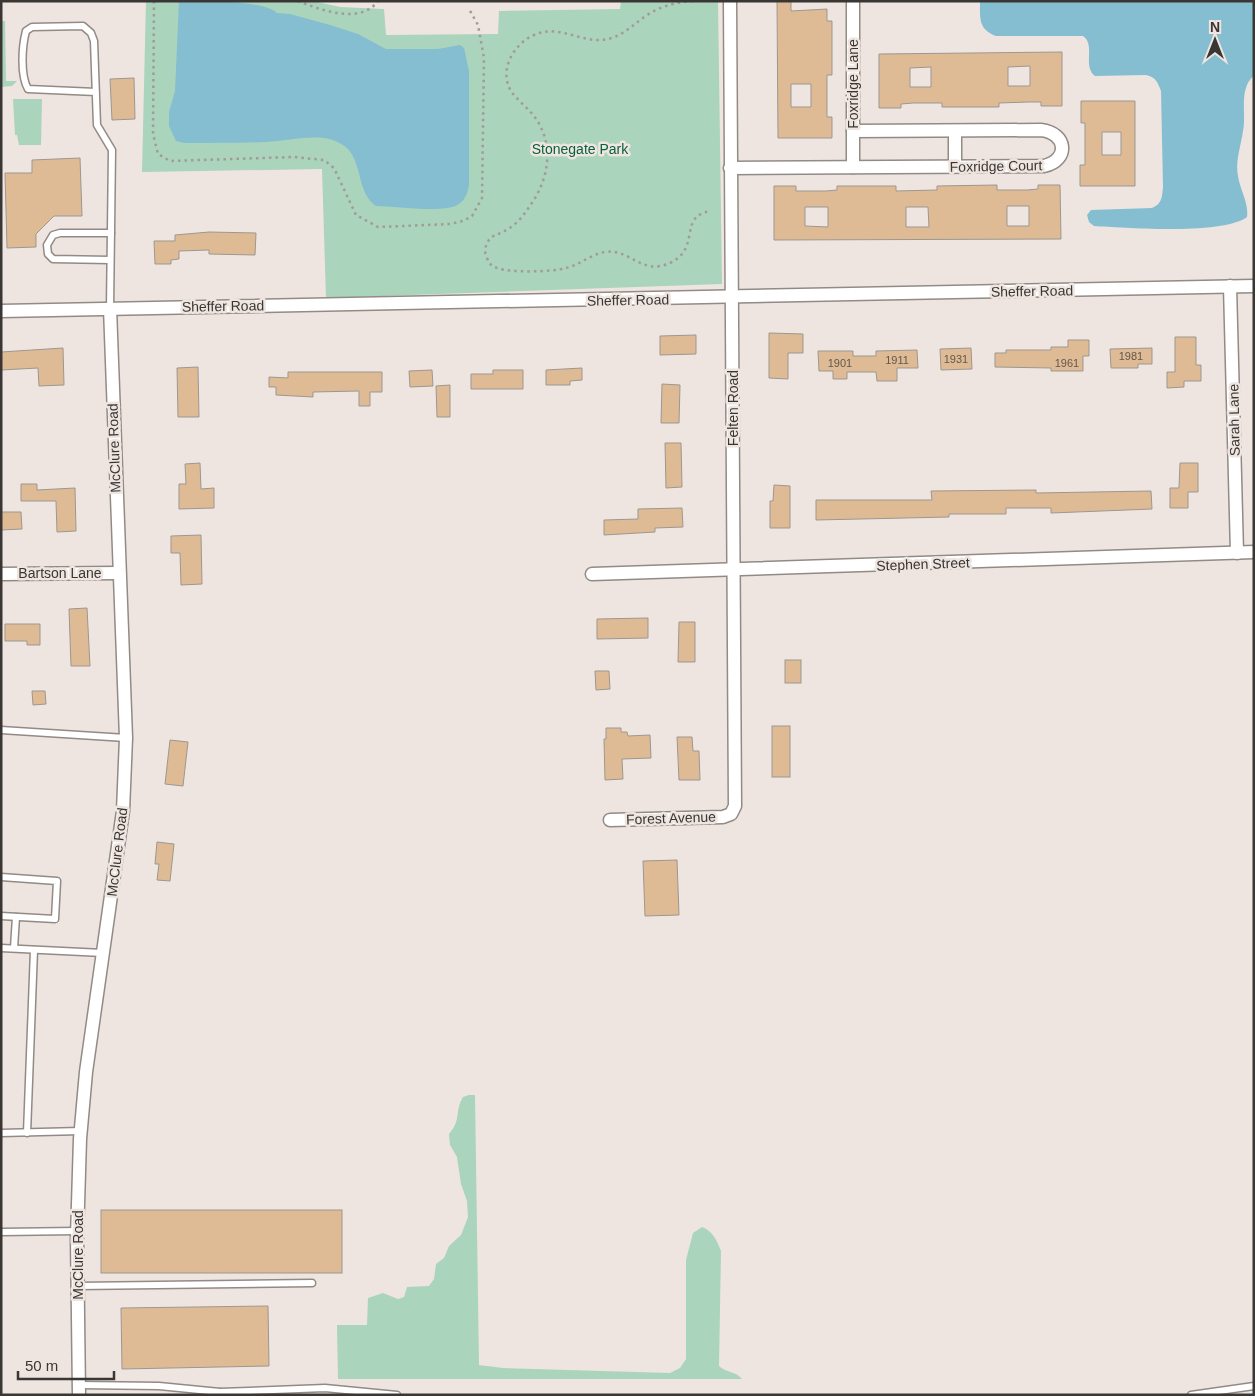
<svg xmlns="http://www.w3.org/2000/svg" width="1255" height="1396" viewBox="0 0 1255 1396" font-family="Arial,sans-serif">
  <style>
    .green { fill: #aad4bc }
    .water { fill: #85bed1 }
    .building { fill: #debb95; stroke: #9d9790; fill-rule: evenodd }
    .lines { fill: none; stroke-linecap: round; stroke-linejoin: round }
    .service-casing { stroke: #928a85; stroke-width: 9 }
    .minor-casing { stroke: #928a85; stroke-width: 15 }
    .path { stroke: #a29b97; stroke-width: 2.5; stroke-dasharray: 2.5 4; stroke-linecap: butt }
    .service { stroke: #fff; stroke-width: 6 }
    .minor { stroke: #fff; stroke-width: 12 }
    .labels { text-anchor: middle; stroke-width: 5; stroke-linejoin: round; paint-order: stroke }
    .number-label { font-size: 11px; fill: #63574c }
    .street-label { font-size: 14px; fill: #3a3634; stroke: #eee5e0 }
    .park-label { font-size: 14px; fill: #0a603d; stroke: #eee5e0 }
  </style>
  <rect width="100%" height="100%" fill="#eee5e0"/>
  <!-- green -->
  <g class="green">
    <polygon points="146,1 313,1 340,7 384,9 386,35 498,34 499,11 620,9 621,1 718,1 722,284 326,298 322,169 142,172"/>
    <polygon points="1,21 5,21 6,81 17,81 12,86 1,87"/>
    <polygon points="13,99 42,99 41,145 19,145 17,135 15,135"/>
    <path d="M 469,1095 L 475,1095 L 479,1365 L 503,1368 L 670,1373 L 680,1368 L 686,1359 L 686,1260 L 693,1233 L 702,1227 C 713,1231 717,1241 721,1251 L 719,1366 C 726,1373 736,1371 742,1379 L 338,1379 L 337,1325 L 367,1325 L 368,1298 L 383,1293 L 398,1299 L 404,1297 L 407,1287 L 429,1286 L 434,1279 L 436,1264 L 444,1258 L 449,1246 L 461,1235 L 468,1217 L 467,1201 L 461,1184 L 457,1157 L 450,1145 L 449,1134 C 462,1119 454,1112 463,1097 Z"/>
  </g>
  <!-- water -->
  <g class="water">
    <path d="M 179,1 C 201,1 265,0 277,13 L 290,14 L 330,25 L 358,34 L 386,49 L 438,49 L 460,45 L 464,48 L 469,71 L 469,184 C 468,192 466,199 459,204 C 445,214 395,206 376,206 C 357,193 363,166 348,149 C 342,143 332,139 324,138 C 304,136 285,141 266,142 C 239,143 212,143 185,143 L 176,141 L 169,126 L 169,112 L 175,91 Z"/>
    <path d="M 980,1 L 1254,1 L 1254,76 C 1251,78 1248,82 1247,85 C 1241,99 1246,116 1243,131 C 1241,146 1235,161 1238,176 C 1240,190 1249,203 1247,217 C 1224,235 1125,228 1094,226 L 1089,222 L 1087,215 L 1091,210 L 1152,208 C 1162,204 1162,197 1163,187 L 1161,91 C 1158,83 1156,77 1146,75 L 1095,76 C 1082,66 1096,45 1083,36 L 996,36 C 978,29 980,18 980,1 Z"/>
  </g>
  <!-- building -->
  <g class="building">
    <path d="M 777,1 L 791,1 L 791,11 L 827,9 L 827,21 L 832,21 L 832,75 L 827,75 L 827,117 L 832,117 L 832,138 L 778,138 ZM 791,84 L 811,84 L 811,107 L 791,107 Z"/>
    <path d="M 1062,52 L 1062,106 L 1041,106 L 1041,102 L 1029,102 L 999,103 L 999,107 L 942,107 L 942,103 L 913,103 L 901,104 L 901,108 L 879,108 L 879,54 ZM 1030,66 L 1030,86 L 1008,86 L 1008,67 ZM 931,67 L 931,87 L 910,87 L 910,68 Z"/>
    <polygon points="134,78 135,119 112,120 110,79"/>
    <path d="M 1081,101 L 1135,101 L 1135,186 L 1080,186 L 1080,165 L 1085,165 L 1085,123 L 1081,123 ZM 1102,132 L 1121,132 L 1121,155 L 1102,155 Z"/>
    <polygon points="80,158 82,216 54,216 36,234 36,247 7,248 5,173 32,173 32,160"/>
    <path d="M 997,185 L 997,190 L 1027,190 L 1038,189 L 1038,185 L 1060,185 L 1061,239 L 774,240 L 774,186 L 796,186 L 796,191 L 826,191 L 837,190 L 837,186 L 896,186 L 896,191 L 937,190 L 937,186 ZM 1007,206 L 1029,206 L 1029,226 L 1007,226 ZM 805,207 L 828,207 L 828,227 L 805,226 ZM 906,207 L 928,207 L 929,227 L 906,227 Z"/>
    <polygon points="209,232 256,233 255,255 209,254 209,250 179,251 179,259 171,260 171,264 155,264 154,241 175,241 175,235"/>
    <polygon points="769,333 803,334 803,353 788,353 788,379 769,378"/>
    <polygon points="696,335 696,354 660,355 660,336"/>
    <polygon points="1175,337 1196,337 1196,365 1201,365 1201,381 1184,381 1184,387 1167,388 1167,372 1175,372"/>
    <polygon points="1068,340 1089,340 1089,356 1083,356 1083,371 1051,371 1051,368 995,367 995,353 1006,353 1006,350 1051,350 1051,347 1068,347"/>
    <polygon points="63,348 64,385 39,386 38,368 1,370 1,352"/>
    <polygon points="971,348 972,369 941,370 940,349"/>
    <polygon points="1152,348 1152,364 1138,364 1138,368 1111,368 1110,349"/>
    <polygon points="917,350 918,368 897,368 897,381 877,381 876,372 847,372 847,379 833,379 833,371 819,371 818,351 853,351 853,356 876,356 876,351"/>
    <polygon points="198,367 199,417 178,417 177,368"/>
    <polygon points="582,368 582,380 570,381 570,385 546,385 546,370"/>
    <polygon points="432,370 433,386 410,387 409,371"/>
    <polygon points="493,370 523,370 523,389 471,389 471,374 493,374"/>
    <polygon points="288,372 382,372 382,392 370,392 370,406 359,406 359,391 313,392 313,397 276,395 276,387 269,387 269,377 288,378"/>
    <polygon points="662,384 680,385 679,423 661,423"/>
    <polygon points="450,385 450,417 437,417 436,386"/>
    <polygon points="665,443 681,443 682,487 666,488"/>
    <polygon points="200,463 201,489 214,488 214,508 179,509 179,484 186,484 185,464"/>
    <polygon points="1180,463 1198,463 1198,492 1188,492 1188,508 1170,508 1170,488 1179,488"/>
    <polygon points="21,484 37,484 37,490 75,488 76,531 57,532 56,501 21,501"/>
    <polygon points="774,485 790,486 790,528 770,528 770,501 773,501"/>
    <polygon points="1036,490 1036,493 1151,491 1152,509 1051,513 1051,508 1006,508 1006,514 949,514 949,517 816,520 816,500 932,500 931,491"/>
    <polygon points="682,508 683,527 655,528 655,532 604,535 604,520 638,519 638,509"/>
    <polygon points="1,512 21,512 22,529 1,530"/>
    <polygon points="201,535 202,584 181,585 180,553 171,553 171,536"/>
    <polygon points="87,608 90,666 71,666 69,609"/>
    <polygon points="648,618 648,638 597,639 597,619"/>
    <polygon points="679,622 695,622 695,662 678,662"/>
    <polygon points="5,624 40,624 40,645 27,645 27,641 5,641"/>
    <rect x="785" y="660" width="16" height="23"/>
    <polygon points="595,671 609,671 610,689 596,690"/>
    <polygon points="32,691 45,691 46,704 33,705"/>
    <rect x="772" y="726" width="18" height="51"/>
    <polygon points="606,728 621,728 621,732 627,732 628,736 650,735 651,758 622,759 623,779 605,780 604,739 606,739"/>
    <polygon points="677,737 692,737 693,751 699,751 700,780 679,780"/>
    <polygon points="170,740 188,742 183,786 165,784"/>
    <polygon points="157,842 174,844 170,881 157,880 159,864 155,864"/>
    <polygon points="677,860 679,915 645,916 643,861"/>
    <rect x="101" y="1210" width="241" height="63"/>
    <polygon points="268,1306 269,1366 122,1369 121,1308"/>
  </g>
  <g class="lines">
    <defs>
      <g id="service">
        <path d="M 96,92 L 28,89 C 20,75 22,46 26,31 L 32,27 L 83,26 L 91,33 L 94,41 L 97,125 L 112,150 L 110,308"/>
        <polyline points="110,260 53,259 48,254 47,245 53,235 60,233 111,233"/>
        <polyline points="1,730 126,738"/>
        <polyline points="1,877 57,881 55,919 1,916"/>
        <polyline points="1,948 103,953"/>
        <polyline points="14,948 16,917"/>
        <polyline points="1,1133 81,1131"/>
        <polyline points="27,1133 34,950"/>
        <polyline points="1,1232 77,1231"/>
        <polyline points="78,1286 312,1283"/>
        <polyline points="79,1385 159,1386 220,1392 221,1395"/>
        <polyline points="220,1392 325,1388 397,1395"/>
        <polyline points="1191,1395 1254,1386"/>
      </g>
      <g id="minor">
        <polyline points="955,166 955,131"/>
        <polyline points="853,167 853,1"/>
        <path d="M 730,168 L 1044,166 C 1070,160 1067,133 1041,130 L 853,131"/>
        <polyline points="1230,286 1237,553"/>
        <polyline points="1,311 1254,286"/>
        <polyline points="1,574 118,573"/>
        <polyline points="592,574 1254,552"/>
        <polyline points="610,820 723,817 731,814 735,806 730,1"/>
        <polyline points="79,1395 77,1237 80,1139 86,1072 123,811 126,738 110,308"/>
      </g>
    </defs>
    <!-- service casing -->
    <use href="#service" class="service-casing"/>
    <!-- minor casing -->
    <use href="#minor" class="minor-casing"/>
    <!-- path -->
    <g class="path">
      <polyline points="154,1 153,134 158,154 170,161 294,157 324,160 334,168 356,215 378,227 450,224 463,221 472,216 482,198 484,58 478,25 469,9"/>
      <path d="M 298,1 C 321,10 360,25 378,1"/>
      <path d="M 693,1 C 677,2 661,6 647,15 C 634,24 624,35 608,39 C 582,45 560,23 534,35 C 515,43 498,69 511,91 C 517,100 527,107 534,116 C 553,141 550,173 535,198 C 521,220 515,228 491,237 C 486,244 483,250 487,258 C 489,264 492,266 497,268 C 510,273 553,272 566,268 C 580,265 591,254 605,252 C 630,248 641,276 670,263 C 702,248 677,216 711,211"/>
    </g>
    <!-- service -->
    <use href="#service" class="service"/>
    <!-- minor -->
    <use href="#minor" class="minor"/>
  </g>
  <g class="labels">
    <!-- number labels -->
    <g class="number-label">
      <text x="1131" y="360">1981</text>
      <text x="956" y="363">1931</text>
      <text x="897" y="364">1911</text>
      <text x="840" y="367">1901</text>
      <text x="1067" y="367">1961</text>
    </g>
    <!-- street labels -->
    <g class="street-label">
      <text transform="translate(853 84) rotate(-90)" y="5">Foxridge Lane</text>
      <text transform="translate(996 166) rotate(-1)" y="5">Foxridge Court</text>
      <text transform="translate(1032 291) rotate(-1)" y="5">Sheffer Road</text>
      <text transform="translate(628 300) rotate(-1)" y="5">Sheffer Road</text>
      <text transform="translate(223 306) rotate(-1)" y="5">Sheffer Road</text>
      <text transform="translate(733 408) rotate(-90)" y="5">Felten Road</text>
      <text transform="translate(1234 420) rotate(-91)" y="5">Sarah Lane</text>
      <text transform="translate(114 448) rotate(-92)" y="5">McClure Road</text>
      <text transform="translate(923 564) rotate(-2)" y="5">Stephen Street</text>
      <text x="60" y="578">Bartson Lane</text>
      <text transform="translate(671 818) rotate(-2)" y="5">Forest Avenue</text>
      <text transform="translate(117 852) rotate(-83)" y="5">McClure Road</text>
      <text transform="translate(78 1255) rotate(-90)" y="5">McClure Road</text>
    </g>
    <!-- park labels -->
    <g class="park-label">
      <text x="580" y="154">Stonegate Park</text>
    </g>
  </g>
  <!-- border -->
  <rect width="1255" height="1396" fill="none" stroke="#3a3634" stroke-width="5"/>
  <!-- north arrow -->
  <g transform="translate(1215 40)" stroke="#eee5e0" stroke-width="4" paint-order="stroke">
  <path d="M0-4L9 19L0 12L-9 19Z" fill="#3a3634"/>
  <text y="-8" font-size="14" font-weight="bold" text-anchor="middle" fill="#3a3634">N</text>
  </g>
  <!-- scale -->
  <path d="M18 1371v8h96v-8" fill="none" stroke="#3a3634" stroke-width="2.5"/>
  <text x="25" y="1371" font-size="15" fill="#3a3634" stroke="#eee5e0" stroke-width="4" paint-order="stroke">50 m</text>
</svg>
